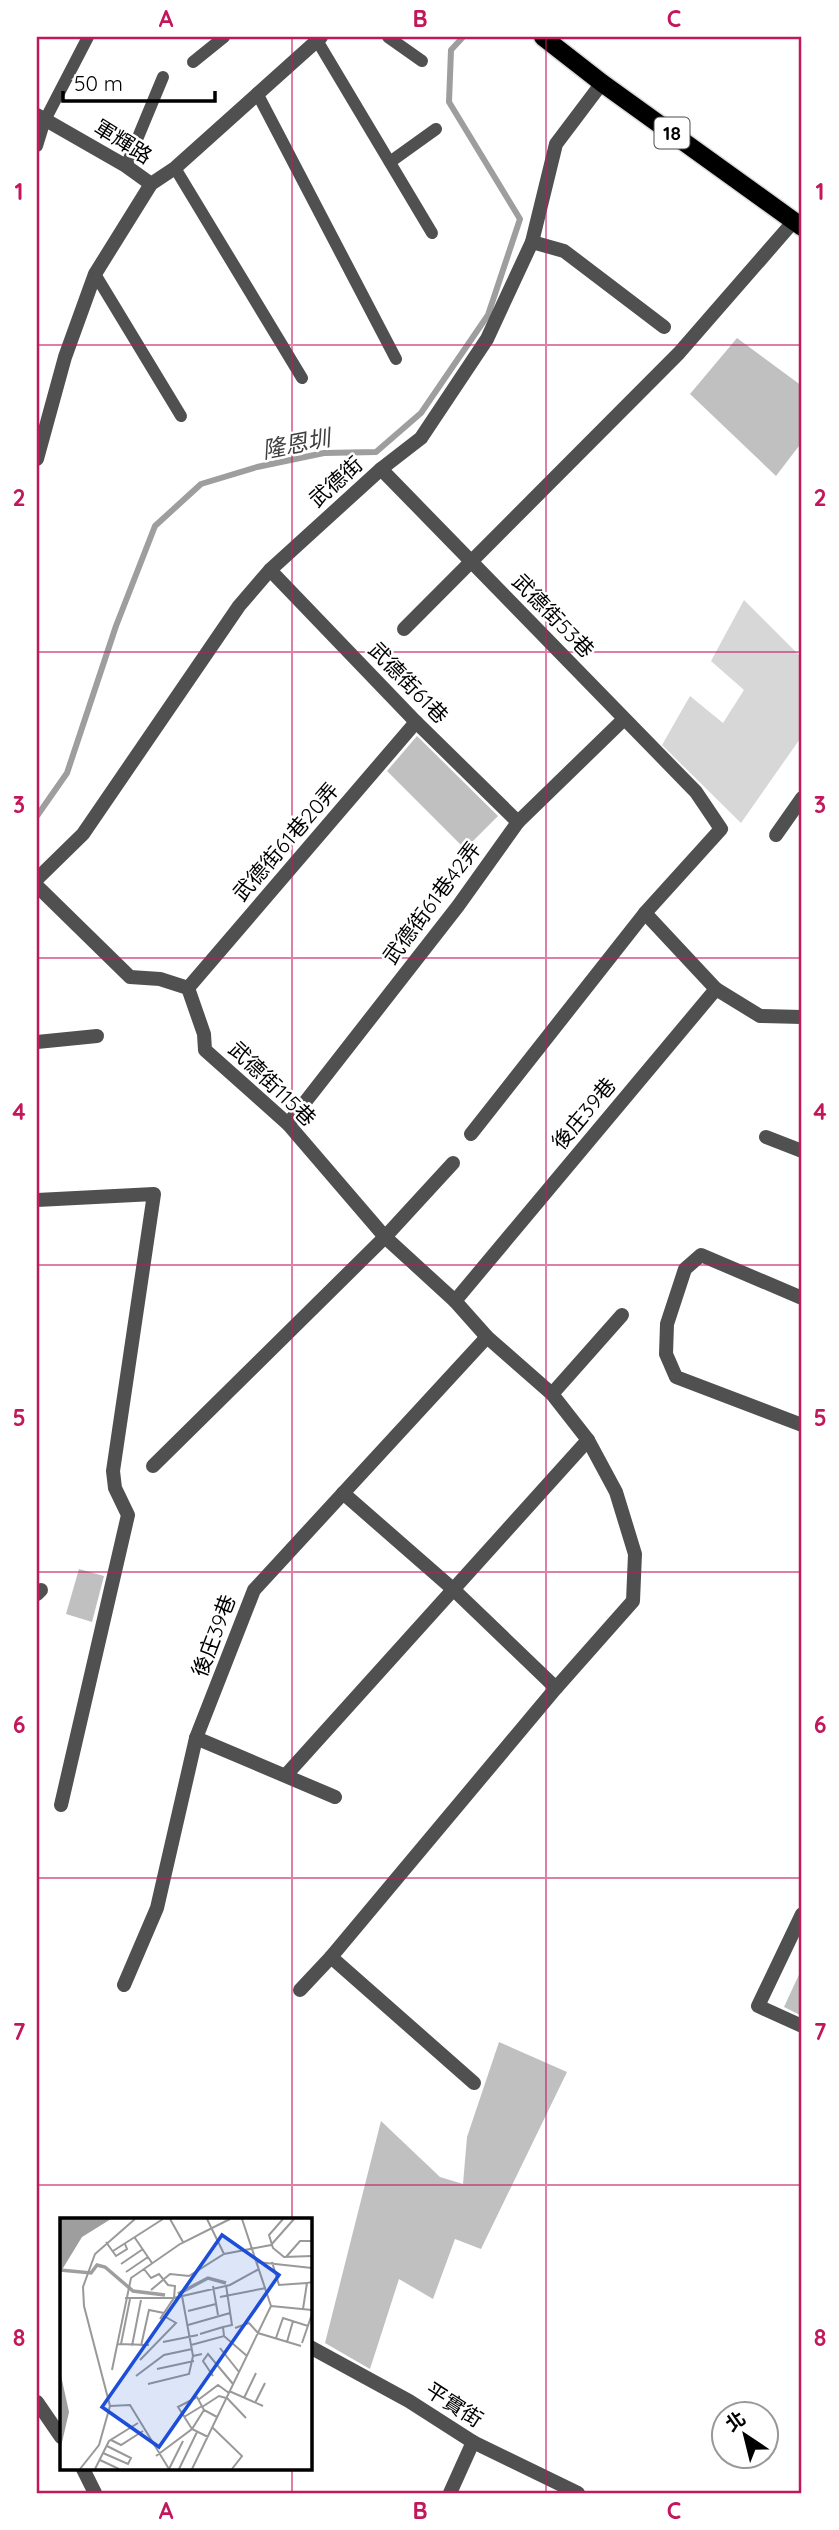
<svg xmlns="http://www.w3.org/2000/svg" width="839" height="2530" viewBox="0 0 839 2530" font-family="Quicksand,'Noto Sans TC',sans-serif">
  <style>
    .green { fill: #d7d7d7 }
    .lines { fill: none; stroke-linecap: round; stroke-linejoin: round }
    .stream { stroke: #9e9e9e; stroke-width: 6 }
    .building { fill: #c0c0c0 }
    .primary-casing { stroke: #dbdbdb; stroke-width: 21 }
    .lane { stroke: #505050; stroke-width: 12 }
    .street { stroke: #505050; stroke-width: 14 }
    .primary { stroke: #000; stroke-width: 18 }
    .grid { fill: none; stroke: #c2185b; stroke-width: 2; stroke-opacity: 0.55 }
    .labels { text-anchor: middle; stroke-width: 5; stroke-linejoin: round; paint-order: stroke }
    .shield { fill: #fff; stroke: #4c4c4c; stroke-width: 2 }
    .shield-label { font-size: 19px; font-weight: bold; fill: #000 }
    .street-label { font-size: 21px; fill: #000; stroke: #fff }
    .water-label { font-size: 23px; font-style: italic; fill: #3f3f3f; stroke: #fff }
    .inset-river { fill: none; stroke: #9e9e9e; stroke-width: 3.5 }
    .inset-road { fill: none; stroke: #999; stroke-width: 2 }
    .view { fill: #1d4ed8; fill-opacity: 0.15; stroke: #1d4ed8; stroke-width: 3.5 }
    .inset-edge { fill: none; stroke: #000; stroke-width: 3.5 }
    .neatline { fill: none; stroke: #c2185b; stroke-width: 2.5 }
    .grid-label { font-size: 23px; text-anchor: middle; font-weight: bold; fill: #c2185b }
  </style>
  <rect width="100%" height="100%" fill="#fff"/>
  <!-- green -->
  <polygon class="green" points="744,600 802,658 802,736 741,823 662,745 690,696 723,723 744,690 711,661"/>
  <g class="lines">
    <!-- stream -->
    <polyline class="stream" points="37,816 67,773 116,626 155,526 201,484 257,467 324,453 376,452 421,413 488,315 520,219 449,102 451,50 463,37"/>
  </g>
  <!-- building -->
  <g class="building">
    <polygon points="737,338 802,386 802,442 776,476 690,394"/>
    <polygon points="417,736 498,816 465,849 387,771"/>
    <polygon points="79,1569 104,1576 92,1622 66,1614"/>
    <polygon points="802,1968 802,2016 784,2007"/>
    <polygon points="499,2042 567,2072 481,2249 455,2239 433,2299 399,2279 370,2369 325,2343 381,2121 440,2177 463,2184 467,2137"/>
  </g>
  <g class="lines">
    <defs>
      <polyline id="primary" points="543,37 602,83 802,227"/>
    </defs>
    <!-- primary casing -->
    <use href="#primary" class="primary-casing"/>
    <!-- lane -->
    <g class="lane">
      <polyline points="315,37 432,233"/>
      <polyline points="388,37 422,61"/>
      <polyline points="193,62 224,37"/>
      <polyline points="257,93 396,359"/>
      <polyline points="37,146 45,120 88,37"/>
      <polyline points="390,162 436,129"/>
      <polyline points="126,166 163,77"/>
      <polyline points="175,168 302,378"/>
      <polyline points="95,274 181,416"/>
    </g>
    <!-- street -->
    <g class="street">
      <polyline points="37,115 126,166 151,184"/>
      <polyline points="532,242 564,251 664,327"/>
      <polyline points="37,459 65,357 95,274 151,184 175,168 321,37"/>
      <polyline points="381,469 696,792 721,829 645,913 716,989"/>
      <polyline points="270,570 416,722 518,822"/>
      <polyline points="404,629 679,353 794,221"/>
      <polyline points="776,835 802,798"/>
      <polyline points="37,879 83,834 239,606 270,570 381,469 421,438 487,339 532,242 556,144 602,83"/>
      <polyline points="37,886 130,977 160,979 188,988 204,1034 205,1050 288,1124 385,1237 455,1301"/>
      <polyline points="188,988 416,722"/>
      <polyline points="37,1042 97,1036"/>
      <polyline points="288,1124 458,906 518,822 624,719"/>
      <polyline points="471,1134 645,913"/>
      <polyline points="766,1137 802,1151"/>
      <polyline points="37,1200 154,1194 113,1471 115,1488 128,1515 61,1805"/>
      <polyline points="802,1298 701,1255 685,1269 667,1324 666,1354 676,1377 802,1425"/>
      <polyline points="622,1315 552,1394 487,1337 455,1301 716,989 760,1016 802,1017"/>
      <polyline points="153,1466 385,1237 453,1163"/>
      <polyline points="343,1493 454,1590 556,1688"/>
      <polyline points="37,1594 41,1590"/>
      <polyline points="196,1738 335,1797"/>
      <polyline points="286,1775 588,1440"/>
      <polyline points="802,1914 758,2006 802,2026"/>
      <polyline points="331,1957 474,2083"/>
      <polyline points="124,1985 157,1908 196,1738 254,1590 487,1337"/>
      <polyline points="300,1990 331,1957 556,1688 633,1601 635,1554 616,1492 588,1440 552,1394"/>
      <polyline points="310,2347 409,2401 473,2442 578,2493"/>
      <polyline points="37,2402 61,2437"/>
      <polyline points="83,2469 95,2493"/>
      <polyline points="450,2493 473,2442"/>
    </g>
    <!-- primary -->
    <use href="#primary" class="primary"/>
  </g>
  <!-- grid -->
  <path class="grid" d="M 292,37 L 292,2220M 546,37 L 546,2493M 37,345 L 802,345M 37,652 L 802,652M 37,958 L 802,958M 37,1265 L 802,1265M 37,1572 L 802,1572M 37,1878 L 802,1878M 37,2185 L 802,2185M 292,2469 L 292,2493"/>
  <g class="labels">
    <!-- shield labels -->
    <rect class="shield" x="654.5" y="117.5" width="35" height="31" rx="5"/>
    <g class="shield-label">
      <text x="672" y="140">18</text>
    </g>
    <!-- street labels -->
    <g class="street-label">
      <text transform="translate(123 142) rotate(32)" y="7">軍輝路</text>
      <text transform="translate(336 482) rotate(-42)" y="7">武德街</text>
      <text transform="translate(553 616) rotate(46)" y="7">武德街53巷</text>
      <text transform="translate(408 683) rotate(46)" y="7">武德街61巷</text>
      <text transform="translate(286 842) rotate(-49)" y="7">武德街61巷20弄</text>
      <text transform="translate(432 903) rotate(-53)" y="7">武德街61巷42弄</text>
      <text transform="translate(272 1084) rotate(44)" y="7">武德街115巷</text>
      <text transform="translate(584 1114) rotate(-50)" y="7">後庄39巷</text>
      <text transform="translate(214 1636) rotate(-69)" y="7">後庄39巷</text>
      <text transform="translate(454 2405) rotate(33)" y="7">平實街</text>
    </g>
    <!-- water labels -->
    <g class="water-label">
      <text transform="translate(296 444) rotate(-11)" y="8">隆恩圳</text>
    </g>
  </g>
  <!-- overview -->
  <g transform="translate(60 2218)">
    <rect width="252" height="252" fill="#fff"/>
    <path d="M 0,1 L 51,1 L 22,19 L 0,55 ZM 0,153 L 9,194 L 0,233 Z" fill="#9e9e9e"/>
    <path class="inset-river" d="M 0,52 L 31,55 L 37,47 L 45,49 L 73,73 L 105,77M 118,76 L 148,60 L 166,65"/>
    <path class="inset-road" d="M 110,1 L 123,24M 147,1 L 164,36M 182,1 L 211,88M 223,1 L 209,17 L 213,30 L 224,39 L 252,38M 75,20 L 92,45M 46,24 L 56,38 L 67,31 L 65,26M 53,33 L 103,1M 226,39 L 240,23 L 252,23M 197,44 L 252,50M 212,44 L 219,67 L 247,65M 61,46 L 83,31M 66,54 L 88,39M 153,68 L 158,97M 91,72 L 110,56 L 129,58 L 164,36 L 211,27 L 234,1M 122,78 L 131,127M 160,79 L 206,70M 65,80 L 114,80 L 115,68 L 108,67 L 99,56 L 91,60 L 84,51M 211,88 L 252,92M 243,91 L 247,65 L 252,64M 128,93 L 156,86M 100,101 L 114,80 L 170,67 L 199,51M 128,107 L 170,95M 175,110 L 189,105 L 198,115 L 241,128M 140,116 L 163,109M 164,118 L 163,109 L 172,107 L 166,67M 216,120 L 223,100 L 248,108M 103,124 L 138,117M 227,124 L 233,103M 242,125 L 252,96M 58,126 L 89,127M 61,126 L 70,81M 72,128 L 81,82M 81,128 L 89,92 L 104,95M 160,130 L 179,154M 142,136 L 133,138 L 131,127 L 164,118 L 187,138M 80,142 L 116,105 L 104,98M 97,151 L 134,143M 52,152 L 71,60 L 120,26 L 170,1M 76,158 L 104,137 L 132,131M 153,158 L 143,143 L 148,136 L 173,166M 88,166 L 129,156 L 133,138M 169,173 L 203,188M 166,179 L 186,200M 184,180 L 196,155M 138,182 L 158,167 L 169,175M 195,185 L 205,165M 50,188 L 70,187 L 109,251M 142,189 L 159,178 L 166,180M 124,199 L 142,188M 152,209 L 182,238 L 172,251M 148,219 L 132,211 L 118,189 L 137,179 L 144,192 L 157,199M 51,222 L 61,227 L 83,213M 43,235 L 68,246 L 71,240 L 47,228M 96,238 L 132,211 L 144,192M 40,242 L 59,251M 20,251 L 39,227 L 50,188 L 24,88 L 23,69 L 35,36 L 75,1M 35,251 L 49,223 L 78,205M 109,251 L 123,223M 119,251 L 137,214M 132,251 L 211,88"/>
    <path class="view" d="M 162,17 L 219,57 L 99,229 L 42,189 Z"/>
    <rect width="252" height="252" class="inset-edge"/>
  </g>
  <!-- border -->
  <rect width="839" height="2530" fill="none" stroke="#ffffff" stroke-width="77"/>
  <!-- north arrow -->
  <g transform="translate(745 2435) rotate(325)"><circle r="33" fill="#ffffff" stroke="#999999" stroke-width="2"/>
  <path d="M0-5L12 26L0 18L-12 26Z" fill="#000000"/>
  <text y="-10" font-size="19" font-weight="bold" text-anchor="middle" fill="#000000">北</text>
  </g>
  <!-- scale -->
  <path d="M63 91v10h152v-10" fill="none" stroke="#000000" stroke-width="3.5"/>
  <text x="74" y="91" font-size="21" fill="#000000" stroke="#ffffff" stroke-width="5" paint-order="stroke">50 m</text>
  <rect x="38" y="38" width="762" height="2454" class="neatline"/>
  <g class="grid-label">
    <text x="166" y="27">A</text>
    <text x="420" y="27">B</text>
    <text x="674" y="27">C</text>
    <text x="19" y="200">1</text>
    <text x="820" y="200">1</text>
    <text x="19" y="506">2</text>
    <text x="820" y="506">2</text>
    <text x="19" y="813">3</text>
    <text x="820" y="813">3</text>
    <text x="19" y="1120">4</text>
    <text x="820" y="1120">4</text>
    <text x="19" y="1426">5</text>
    <text x="820" y="1426">5</text>
    <text x="19" y="1733">6</text>
    <text x="820" y="1733">6</text>
    <text x="19" y="2040">7</text>
    <text x="820" y="2040">7</text>
    <text x="19" y="2346">8</text>
    <text x="820" y="2346">8</text>
    <text x="166" y="2519">A</text>
    <text x="420" y="2519">B</text>
    <text x="674" y="2519">C</text>
  </g>
</svg>
